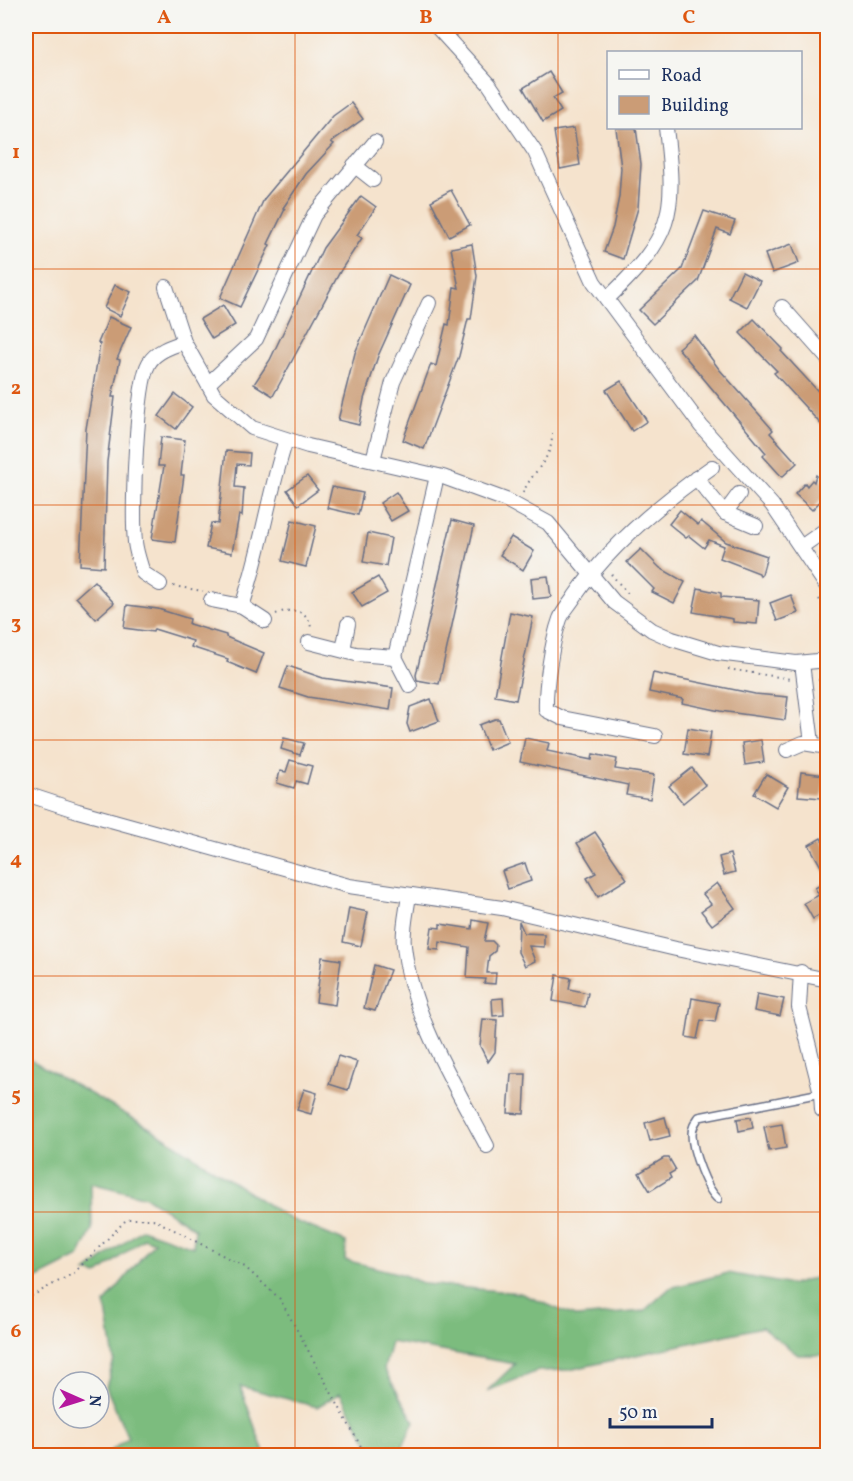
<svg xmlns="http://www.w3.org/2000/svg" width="853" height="1481" viewBox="0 0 853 1481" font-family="Vollkorn,serif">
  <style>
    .forest { fill: #7cbc7e; stroke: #4c766e; stroke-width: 1.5 }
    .building { fill: #cb9c76 }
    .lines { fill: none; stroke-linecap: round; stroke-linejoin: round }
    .service-casing { stroke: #676e85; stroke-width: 10 }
    .minor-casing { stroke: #676e85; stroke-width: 16 }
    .path { stroke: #676e85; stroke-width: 2; stroke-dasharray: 1.5 4.5; stroke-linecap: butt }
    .service { stroke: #fff; stroke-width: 7 }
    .minor { stroke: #fff; stroke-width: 14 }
    .grid { fill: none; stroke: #de5710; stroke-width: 1.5; stroke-opacity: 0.55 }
    .neatline { fill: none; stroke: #de5710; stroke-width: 2 }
    .grid-label { font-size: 20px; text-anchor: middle; font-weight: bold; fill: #de5710 }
  </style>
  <rect width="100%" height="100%" fill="#f6f6f2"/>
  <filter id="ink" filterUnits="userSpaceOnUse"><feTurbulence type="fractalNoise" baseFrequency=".0167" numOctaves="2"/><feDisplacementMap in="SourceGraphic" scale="12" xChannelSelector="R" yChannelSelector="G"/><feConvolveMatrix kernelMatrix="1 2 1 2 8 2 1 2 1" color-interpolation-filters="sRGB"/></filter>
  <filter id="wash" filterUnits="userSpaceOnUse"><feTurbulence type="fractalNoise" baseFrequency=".008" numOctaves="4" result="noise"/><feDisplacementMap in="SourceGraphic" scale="24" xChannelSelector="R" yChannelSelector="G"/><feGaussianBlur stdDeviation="1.35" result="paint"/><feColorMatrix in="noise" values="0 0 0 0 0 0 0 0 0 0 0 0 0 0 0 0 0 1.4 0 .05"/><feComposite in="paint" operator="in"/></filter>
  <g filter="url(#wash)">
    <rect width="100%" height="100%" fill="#f5e3cd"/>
    <!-- forest -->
    <polygon class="forest" points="26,1057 155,1131 288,1218 346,1242 345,1260 401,1274 425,1284 520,1293 577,1317 644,1311 670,1288 728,1273 792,1285 827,1274 827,1355 798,1355 762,1327 569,1370 538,1371 487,1391 515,1364 391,1342 384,1369 414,1421 399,1455 375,1455 340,1393 317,1407 240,1386 265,1455 105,1455 128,1438 106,1387 114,1360 105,1303 154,1242 144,1238 97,1275 86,1272 142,1229 193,1247 195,1229 146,1197 91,1183 92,1230 79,1257 26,1284"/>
    <g id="blocks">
      <!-- building -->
      <g class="building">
        <polygon points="549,72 562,93 553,98 561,111 543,122 523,88"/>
        <polygon points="351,103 363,119 331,142 334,144 306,174 283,208 285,209 268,244 270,245 240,307 220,298 264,199 333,116"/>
        <polygon points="574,128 580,165 560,169 554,131"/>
        <polygon points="616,128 636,128 641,164 638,208 623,259 604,252 613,227 619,197 621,168"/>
        <polygon points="451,190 470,225 449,236 431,201"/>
        <polygon points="361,196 376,207 357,235 362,238 341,270 273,396 254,384 270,360 323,248"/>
        <polygon points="704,211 735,221 730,234 717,229 698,281 653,324 639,310 682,269"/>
        <polygon points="472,244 477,276 471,319 468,319 459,356 424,449 403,440 431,364 436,366 446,324 449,325 454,287 459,288 451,248"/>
        <polygon points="792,244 799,263 772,273 765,254"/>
        <polygon points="742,272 760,281 747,307 729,298"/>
        <polygon points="389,275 410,285 378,356 364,399 359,425 338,420 355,353"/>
        <polygon points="115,285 131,292 120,316 104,308"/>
        <polygon points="223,305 235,325 212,339 200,319"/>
        <polygon points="109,317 131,327 117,359 120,360 112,397 115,397 107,462 104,567 80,565 86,429 100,344 98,343"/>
        <polygon points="754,319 783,349 781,351 828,402 828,432 774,373 777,371 740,333"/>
        <polygon points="694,335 719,369 773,430 770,433 797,463 782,477 763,456 766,453 678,348"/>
        <polygon points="621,381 647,421 632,431 606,390"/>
        <polygon points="175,394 192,407 176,429 159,416"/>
        <polygon points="161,437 185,440 181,475 184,475 175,542 152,539 164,466 158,466"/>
        <polygon points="226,451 250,453 249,465 237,464 235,487 244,488 242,516 239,515 232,553 206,548 211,523 218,524"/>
        <polygon points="816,475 828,485 828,493 812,510 795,494 805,483 807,486 812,480 814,482"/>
        <polygon points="307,476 318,490 298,505 287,490"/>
        <polygon points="332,487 363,493 358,515 327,508"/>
        <polygon points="396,492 408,511 391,521 380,503"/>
        <polygon points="680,510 698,525 701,521 726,542 767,556 762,574 760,576 759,573 720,558 724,546 709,540 704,548 689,536 686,538 669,524"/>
        <polygon points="292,520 316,526 306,567 282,561"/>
        <polygon points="452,520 474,526 439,684 417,680 416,675"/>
        <polygon points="368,533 391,538 386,566 363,562"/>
        <polygon points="511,537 534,551 523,570 500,555"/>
        <polygon points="641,549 660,568 685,582 674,603 652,592 654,589 627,562"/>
        <polygon points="548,576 551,597 533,599 531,578"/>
        <polygon points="378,577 387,593 362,607 352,592"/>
        <polygon points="94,581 114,603 96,619 76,597"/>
        <polygon points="698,588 721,593 721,597 759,600 757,624 733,622 733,619 693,612"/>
        <polygon points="791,595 798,613 777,621 770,603"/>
        <polygon points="127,605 158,609 190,619 189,624 226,635 226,637 264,653 256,674 227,662 228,659 191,647 193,641 154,629 153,632 124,628"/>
        <polygon points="510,612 533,617 516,700 495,696"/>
        <polygon points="288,666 323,678 393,688 390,710 308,697 280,688"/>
        <polygon points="653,673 755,694 788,697 785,720 720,711 682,703 683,699 649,692"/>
        <polygon points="431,699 439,721 410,732 407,724 410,707"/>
        <polygon points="495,719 499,719 508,742 489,750 479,725"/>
        <polygon points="688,728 711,732 707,757 684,754"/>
        <polygon points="284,738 304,743 300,755 281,749"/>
        <polygon points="525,738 549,743 547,751 592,760 593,754 617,759 615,769 654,775 650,799 626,795 628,785 520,762"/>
        <polygon points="761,740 764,762 745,765 742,743"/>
        <polygon points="290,760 312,766 307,784 296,781 294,788 277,783 280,771 286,772"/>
        <polygon points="692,768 705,785 683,803 669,786"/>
        <polygon points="801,772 825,775 822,798 798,796"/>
        <polygon points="766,774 788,787 776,807 754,794"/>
        <polygon points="595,832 627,879 598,897 587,878 596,873 577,843"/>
        <polygon points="821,838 828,850 828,879 809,845"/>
        <polygon points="730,854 735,872 724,875 719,857"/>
        <polygon points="525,863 531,881 508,889 502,871"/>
        <polygon points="717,883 735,908 712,925 701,911 711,904 703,894"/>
        <polygon points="824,883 828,888 828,910 813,919 804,903 819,895 815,888"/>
        <polygon points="349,908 368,912 361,946 343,942"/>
        <polygon points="473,920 488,923 484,941 492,941 496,945 495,951 489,956 487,973 496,973 495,984 484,983 485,979 467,978 469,947 440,942 439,950 429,949 432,927 440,928 440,924 472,929"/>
        <polygon points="519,921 524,933 544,934 544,947 529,946 535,961 525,966 518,952"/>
        <polygon points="322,957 341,960 335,1005 316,1002"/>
        <polygon points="374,965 390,970 375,1011 364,1008"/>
        <polygon points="557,975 571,978 569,989 588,993 585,1007 553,1001"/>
        <polygon points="757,994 784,999 780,1016 754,1011"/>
        <polygon points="503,998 504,1015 493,1016 492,999"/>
        <polygon points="692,998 719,1003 715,1022 701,1020 697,1039 686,1037"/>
        <polygon points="483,1019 497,1020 495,1052 488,1062 480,1046"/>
        <polygon points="338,1056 357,1062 348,1090 329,1084"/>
        <polygon points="511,1074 526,1074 524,1114 508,1113"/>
        <polygon points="304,1089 317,1093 311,1114 297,1110"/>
        <polygon points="665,1117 670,1136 650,1141 645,1123"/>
        <polygon points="751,1117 753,1128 739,1131 737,1119"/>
        <polygon points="782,1124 786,1148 769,1151 764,1127"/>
        <polygon points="664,1158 669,1158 676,1170 669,1174 671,1178 650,1191 639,1173"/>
      </g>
    </g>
  </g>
  <g filter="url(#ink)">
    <use href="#blocks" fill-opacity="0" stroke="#676e85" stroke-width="1.5"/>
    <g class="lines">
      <defs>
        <path id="service" d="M 718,1199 C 706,1189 692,1151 692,1134 C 692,1127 695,1123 699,1117 L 821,1093"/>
        <g id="minor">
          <polyline points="436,26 489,84 535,152 594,282 701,426 772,505 828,588"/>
          <polyline points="354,165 373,180"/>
          <polyline points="166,287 184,342 214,395 252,428 308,446 443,477 506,500 548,523 614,602 652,630 672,639 718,653 796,663 828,660"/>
          <path d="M 607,299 C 672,236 677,217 666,128"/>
          <polyline points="782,307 828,359"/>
          <polyline points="208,384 256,339 314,215 375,142"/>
          <polyline points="373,460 393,382 429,303"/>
          <polyline points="696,478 725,513 756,526"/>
          <polyline points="725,513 739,494"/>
          <polyline points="801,547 828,528"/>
          <path d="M 160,584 L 143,573 C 140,563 136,552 135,542 C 132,513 136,384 149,363 C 156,351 172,346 184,342"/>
          <polyline points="211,600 242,606 265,621"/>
          <path d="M 242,606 C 261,552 268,495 286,440"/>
          <polyline points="309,642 356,654 395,657 410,686"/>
          <polyline points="343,650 348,624"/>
          <polyline points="395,657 437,476"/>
          <polyline points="802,663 812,743"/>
          <path d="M 655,736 L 562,718 L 546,710 C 545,687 552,641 560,619 C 563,611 571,603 575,596 C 610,545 662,502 712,467"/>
          <polyline points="787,750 803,743 828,747"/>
          <polyline points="26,794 78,811 349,886 502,908 676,949 828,980"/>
          <path d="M 409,895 C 407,911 402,930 404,946 C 412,1017 454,1083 487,1146"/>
          <polyline points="801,972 799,1007 821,1093 822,1110"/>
        </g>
      </defs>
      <!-- service casing -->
      <use href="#service" class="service-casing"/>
      <!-- minor casing -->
      <use href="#minor" class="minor-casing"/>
      <!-- path -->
      <g class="path">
        <path d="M 523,493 C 531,472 553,460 552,434"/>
        <polyline points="611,574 629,595"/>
        <polyline points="173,586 203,591"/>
        <polyline points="819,599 828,613"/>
        <path d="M 276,614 C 291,607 311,610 311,630"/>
        <polyline points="728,669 791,679"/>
        <polyline points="818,680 824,680 828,676"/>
        <polyline points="26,1299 74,1273 127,1219 153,1219 245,1267 280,1299 366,1456"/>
      </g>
      <!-- service -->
      <use href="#service" class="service"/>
      <!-- minor -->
      <use href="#minor" class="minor"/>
    </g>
  </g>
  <!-- grid -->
  <path class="grid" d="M 295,26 L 295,1456M 558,26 L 558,1456M 26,269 L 828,269M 26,505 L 828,505M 26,740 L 828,740M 26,976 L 828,976M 26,1212 L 828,1212"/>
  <!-- margin -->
  <rect width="853" height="1481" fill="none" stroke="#f6f6f2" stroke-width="66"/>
  <!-- legend -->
  <rect x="607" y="51" width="195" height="78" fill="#f6f6f2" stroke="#9ea6b7" stroke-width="1.5"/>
  <rect x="619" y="70" width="30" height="9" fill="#ffffff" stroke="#9ea6b7" stroke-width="1.5"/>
  <text x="661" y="81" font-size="18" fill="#1b2f5e">Road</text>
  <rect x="619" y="96" width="30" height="18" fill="#cb9c76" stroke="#9ea6b7" stroke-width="1.5"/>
  <text x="661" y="111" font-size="18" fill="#1b2f5e">Building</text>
  <!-- north arrow -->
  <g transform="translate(81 1400) rotate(93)"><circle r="28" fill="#f6f6f2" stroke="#9ea6b7" stroke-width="1.5"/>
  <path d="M0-4.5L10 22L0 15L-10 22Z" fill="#b5179e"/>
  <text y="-9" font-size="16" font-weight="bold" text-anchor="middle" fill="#1b2f5e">N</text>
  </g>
  <!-- scale -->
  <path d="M610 1418v9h102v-9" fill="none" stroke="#1b2f5e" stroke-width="3"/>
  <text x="619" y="1418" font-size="18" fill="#1b2f5e" stroke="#f6f6f2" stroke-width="4.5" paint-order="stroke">50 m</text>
  <rect x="33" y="33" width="787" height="1415" class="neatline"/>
  <g class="grid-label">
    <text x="164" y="23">A</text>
    <text x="426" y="23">B</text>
    <text x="689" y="23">C</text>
    <text x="16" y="158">1</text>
    <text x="16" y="394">2</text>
    <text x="16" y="629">3</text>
    <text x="16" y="865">4</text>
    <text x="16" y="1101">5</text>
    <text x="16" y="1337">6</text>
  </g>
</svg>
